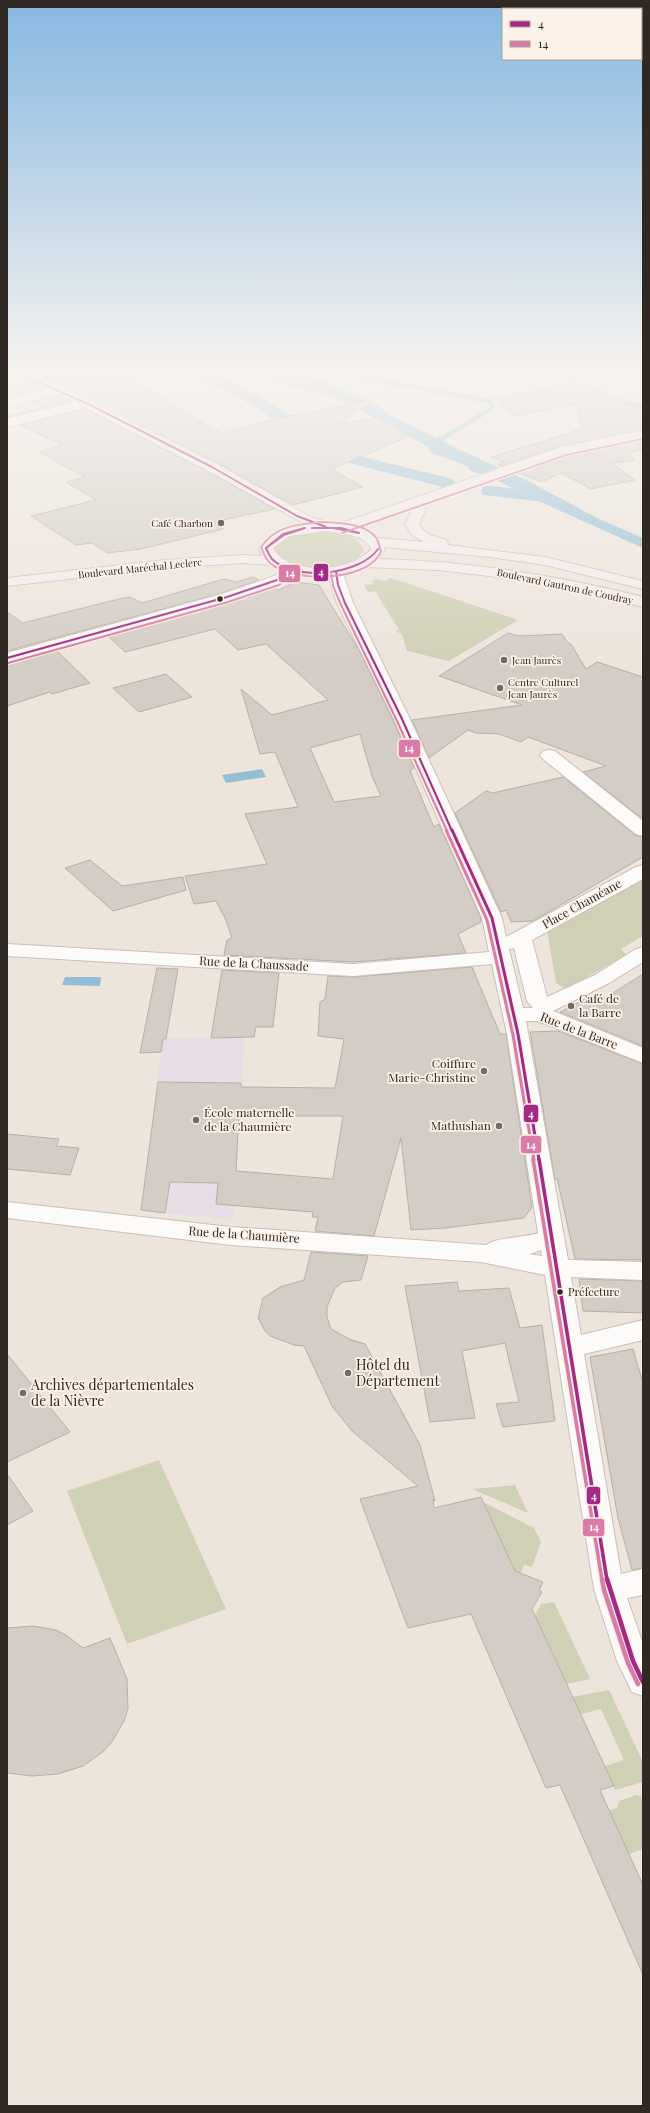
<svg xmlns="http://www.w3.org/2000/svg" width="650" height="2113" viewBox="0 0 650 2113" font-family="'Playfair Display',serif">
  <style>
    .education { fill: #e6dde6 }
    .green { fill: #cfd0b6 }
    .water { fill: #94bed6 }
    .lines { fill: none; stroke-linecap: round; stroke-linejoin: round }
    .stream { stroke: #94bed6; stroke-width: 4.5 }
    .canal { fill: #94bed6; fill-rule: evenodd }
    .building { fill: #d4cdc6; stroke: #b7b0a9; fill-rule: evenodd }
    .minor-casing { stroke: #c8c0ba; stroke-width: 2 }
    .primary-casing { stroke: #c7c2be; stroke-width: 2 }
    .minor { fill: #fcfbfa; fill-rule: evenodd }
    .primary { fill: #f4ebea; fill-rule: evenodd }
    .bus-1-far3-casing { stroke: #fcf1e8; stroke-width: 4 }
    .bus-1-far2-casing { stroke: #fcf1e8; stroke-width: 6 }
    .bus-1-far1-casing { stroke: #fcf1e8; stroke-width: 6 }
    .bus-1-casing { stroke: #fcf1e8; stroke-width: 8 }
    .bus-2-far3-casing { stroke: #fcf1e8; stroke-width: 4 }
    .bus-2-far2-casing { stroke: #fcf1e8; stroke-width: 6 }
    .bus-2-far1-casing { stroke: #fcf1e8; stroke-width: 6 }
    .bus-2-casing { stroke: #fcf1e8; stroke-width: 8 }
    .bus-1-far3 { stroke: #a22986; stroke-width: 2 }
    .bus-1-far2 { stroke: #a22986; stroke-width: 3 }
    .bus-1-far1 { stroke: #a22986; stroke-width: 3.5 }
    .bus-1 { stroke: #a22986; stroke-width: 4.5 }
    .bus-2-far3 { stroke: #d97ba6; stroke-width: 2 }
    .bus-2-far2 { stroke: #d97ba6; stroke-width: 3 }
    .bus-2-far1 { stroke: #d97ba6; stroke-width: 3.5 }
    .bus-2 { stroke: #d97ba6; stroke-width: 4.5 }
    .poi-dot { fill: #726a64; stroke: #fcf1e8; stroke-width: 1.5 }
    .bus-dot { fill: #2f2823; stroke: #fcf1e8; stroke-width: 1.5 }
    .labels { text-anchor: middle; stroke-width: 3.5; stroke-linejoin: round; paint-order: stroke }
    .far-poi-label { font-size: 10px; fill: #2f2823; stroke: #fcf1e8; text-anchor: start }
    .far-street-label { font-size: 10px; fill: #2f2823; stroke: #fcf1e8 }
    .bus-label { font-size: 11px; fill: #2f2823; stroke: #fcf1e8; text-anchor: start }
    .street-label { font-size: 12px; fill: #2f2823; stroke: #fcf1e8 }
    .poi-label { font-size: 12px; fill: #2f2823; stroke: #fcf1e8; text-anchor: start }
    .near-poi-label { font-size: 14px; fill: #2f2823; stroke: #fcf1e8; text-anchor: start }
    .line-badge { stroke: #fcf1e8; stroke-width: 1.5 }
    .badge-label { font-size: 11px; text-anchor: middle; font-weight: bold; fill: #fff }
  </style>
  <rect width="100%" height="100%" fill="#ede4dc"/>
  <!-- education -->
  <polygon class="education" points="244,1038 233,1220 141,1210 163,1039"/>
  <!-- green -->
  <g class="green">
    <path d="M 318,531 C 333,532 359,533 364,551 C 352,570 301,573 283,561 C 279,559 275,554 272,550 L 274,544 L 291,535 Z"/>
    <polygon points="391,578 403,582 518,620 449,661 407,651 402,634 395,631 399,630 375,591 368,592 364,585 373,584 372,581 375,579 385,581"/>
    <polygon points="643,878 643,936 621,949 626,955 566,989 556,983 547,930"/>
    <polygon points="159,1460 226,1609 127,1644 67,1491"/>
    <polygon points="515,1485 528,1513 472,1489"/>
    <polygon points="483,1502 534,1528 541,1542 532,1567 524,1565 521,1573 516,1574"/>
    <polygon points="554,1602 590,1679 567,1684 535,1615 541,1604"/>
    <polygon points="609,1690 643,1762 643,1782 615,1790 605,1766 624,1760 601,1709 581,1714 572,1697"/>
    <polygon points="636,1795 643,1797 643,1849 629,1854 609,1810 617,1808 619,1801"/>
  </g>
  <!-- water -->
  <g class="water">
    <polygon points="250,368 293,368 378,405 388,414 452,446 530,482 597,518 643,538 643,548 545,504 498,481 471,471 467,466 432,453 428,450 429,447 333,396 288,385"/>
    <polygon points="262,769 266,777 226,783 222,775"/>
    <polygon points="65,977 101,977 100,986 62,985"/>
  </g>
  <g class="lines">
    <!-- stream -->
    <g class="stream">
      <polyline points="343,368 350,375 488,401 493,405 491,409 434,443"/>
      <polyline points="559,368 583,390"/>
      <polyline points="612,399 643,407"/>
    </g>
    <!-- canal -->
    <g class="canal">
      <path d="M 177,368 C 183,367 192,367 198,368 C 219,372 311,423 322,439 L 320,442 L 308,442 C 267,414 227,387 179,371 Z"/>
      <polygon points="343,452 453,479 455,483 453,487 447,488 337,460 335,457 337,454"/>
      <polygon points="489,486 545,492 551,493 554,497 551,501 545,502 483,495 481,491 483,487"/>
    </g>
  </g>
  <!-- building -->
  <g class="building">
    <polygon points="87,368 146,368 147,376 126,381 145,388 222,434 271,420 375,399 339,424 377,418 410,436 332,469 363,487 293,505 218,463 43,378"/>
    <polygon points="27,382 43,389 18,395 7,389 7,387"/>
    <polygon points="585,383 587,390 597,388 623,400 619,402 640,408 635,410 643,413 643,429 561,446 501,466 498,465 504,462 491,457 583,429 576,404 514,416 493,398"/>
    <polygon points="58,395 70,401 7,417 43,407 33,402"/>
    <polygon points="85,409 206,471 275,509 213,522 223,529 141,549 107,553 92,543 76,545 31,516 96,500 66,482 85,477 39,452 62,445 20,425"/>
    <polygon points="643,440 643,449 628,453 635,460 611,463 635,480 591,489 561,473 542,482 517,472 568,454"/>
    <polygon points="253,577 259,580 222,593 7,651 7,612 23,623 119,599 130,597 142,603 224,579 236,582"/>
    <path d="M 296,582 L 319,585 L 359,650 L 393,720 L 414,768 L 410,771 L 434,827 L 439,824 L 481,918 L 481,922 L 458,934 L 466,953 L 353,962 L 224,955 L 227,940 L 232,938 L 225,918 L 216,901 L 194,904 L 185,876 L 267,864 L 245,814 L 298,807 L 275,752 L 260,754 L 241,689 L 272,715 L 328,700 L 266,644 L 238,650 L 215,629 L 125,652 L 108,636 L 232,601 L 274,587 L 278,590 ZM 360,734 L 372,776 L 381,796 L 334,802 L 310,748 Z"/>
    <polygon points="508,633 519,636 562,634 567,642 571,644 586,669 597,662 643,677 643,819 583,772 606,766 528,737 521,742 499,734 476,733 468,730 429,758 412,720 522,705 439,676"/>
    <polygon points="57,651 90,683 52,694 50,692 7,706 7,664"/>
    <polygon points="166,674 192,697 139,712 113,688"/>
    <polygon points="563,777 635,835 643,837 643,857 533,921 511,922 506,910 501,912 455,813 486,791 493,793"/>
    <polygon points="90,860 122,886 183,877 186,890 113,911 65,868"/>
    <path d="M 472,967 L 500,1034 L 506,1034 L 532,1207 L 524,1218 L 446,1228 L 411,1230 L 401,1138 L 374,1236 L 315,1231 L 318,1217 L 312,1217 L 313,1212 L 216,1204 L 218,1183 L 170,1182 L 165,1213 L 141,1210 L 158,1082 L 241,1083 L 241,1087 L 335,1088 L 344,1039 L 318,1036 L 320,1002 L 325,999 L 328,976 L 353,977 ZM 239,1116 L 343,1116 L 333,1179 L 236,1171 Z"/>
    <polygon points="157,968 178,969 166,1039 163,1039 161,1052 140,1053"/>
    <polygon points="222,970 279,973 273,1027 256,1027 254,1037 211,1038"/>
    <polygon points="643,974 643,1046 560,1012 591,996 597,1000 605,998"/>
    <polygon points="558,1031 643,1064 643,1260 575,1259 557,1178 555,1180 530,1032"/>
    <polygon points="7,1134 59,1139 56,1146 79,1148 70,1175 7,1169"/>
    <polygon points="311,1252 368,1256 361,1280 343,1282 335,1288 327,1307 327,1317 331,1329 349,1339 365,1344 420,1445 435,1501 433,1499 434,1508 481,1497 515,1571 543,1582 539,1590 542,1592 532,1609 614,1786 600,1790 643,1885 643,1975 560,1785 546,1788 471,1614 408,1628 360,1499 418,1486 352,1431 332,1406 304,1346 294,1345 270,1336 265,1331 258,1318 263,1298 280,1287 304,1280"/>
    <polygon points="579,1279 643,1281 643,1313 583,1311"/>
    <polygon points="457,1282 459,1291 509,1288 520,1328 542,1325 555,1421 503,1427 496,1404 519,1402 505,1343 462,1351 475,1418 430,1422 405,1286"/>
    <polygon points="633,1349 643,1383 643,1568 632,1570 618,1518 590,1357"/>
    <polygon points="7,1354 70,1432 7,1462"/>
    <polygon points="7,1474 33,1511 7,1525"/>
    <polygon points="33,1626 56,1630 66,1635 83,1648 110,1638 127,1679 128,1709 124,1721 112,1742 104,1751 83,1766 58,1774 32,1776 7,1773 7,1628"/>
  </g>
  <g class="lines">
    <defs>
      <g id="minor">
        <polygon points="59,386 65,390 63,392 7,407 7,399"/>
        <polygon points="86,399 92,403 90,406 7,427 7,419"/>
        <polygon points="295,566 300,567 302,570 282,583 232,600 7,663 7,653 222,594 272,577"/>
        <path d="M 336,567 L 341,568 L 353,603 L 410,719 L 502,918 L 506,937 L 636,867 L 643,865 L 643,879 L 532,940 L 547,997 L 595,975 L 636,949 L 643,947 L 643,962 L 609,983 L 553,1011 L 643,1048 L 643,1063 L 538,1021 L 526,1021 L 568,1260 L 643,1262 L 643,1280 L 571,1277 L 581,1335 L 643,1320 L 643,1340 L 584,1354 L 621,1574 L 643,1569 L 643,1595 L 627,1598 L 643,1644 L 643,1696 L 632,1692 L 617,1661 L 594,1589 L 545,1275 L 481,1262 L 231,1245 L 7,1218 L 7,1202 L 231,1227 L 486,1245 C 496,1237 525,1238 538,1233 L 507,1034 L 492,964 L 353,976 L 7,956 L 7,944 L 353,964 L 489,952 L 482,918 L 394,719 L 337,603 L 331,585 L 329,571 L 331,568 ZM 514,948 L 527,1001 L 533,1008 L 523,1008 L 509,949 ZM 541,1250 L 542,1256 L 529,1254 L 530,1254 Z"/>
        <polygon points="549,750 555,751 643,821 643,836 636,834 543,759 540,755 543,751"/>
      </g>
      <path id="primary" d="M 7,368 L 16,368 L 63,388 L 217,464 L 311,517 L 336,525 L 561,447 L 643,430 L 643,438 L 568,453 L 421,504 L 426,508 L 419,524 C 424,535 436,537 447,540 L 448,545 L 545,557 L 643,581 L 643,589 L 545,565 L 490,557 L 384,547 L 385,549 L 378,559 C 468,561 556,575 643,597 L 643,607 L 575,590 L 507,578 L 438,570 L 366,567 L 339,575 L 319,576 L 300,575 L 279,569 L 272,565 L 243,563 L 165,568 L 7,586 L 7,578 L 165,560 L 243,555 L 263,556 L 259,548 C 270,532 286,526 305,524 L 207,470 L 55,392 L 7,372 ZM 413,507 L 405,524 L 412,535 L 424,542 L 379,538 L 367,531 L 353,528 ZM 326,531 C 340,534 365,534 371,549 C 352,572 289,577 273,548 L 290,536 Z"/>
    </defs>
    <!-- minor casing -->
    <use href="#minor" class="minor-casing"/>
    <!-- primary casing -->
    <use href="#primary" class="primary-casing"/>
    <!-- minor -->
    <use href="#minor" class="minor"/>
    <!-- primary -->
    <use href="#primary" class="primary"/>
    <defs>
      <g id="bus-1-far3">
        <polyline points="7,368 86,403 212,467 297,516 326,527"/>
        <polyline points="312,528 341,528 359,533"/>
        <polyline points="312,528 333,528 359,533"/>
        <path d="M 266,548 C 268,552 269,556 272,559 C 295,582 360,575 378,549"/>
        <polyline points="266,548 283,534 305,528"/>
        <polyline points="266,548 284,535 305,528"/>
        <polyline points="336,571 338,585 345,603 402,719 452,831"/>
        <polyline points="7,658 227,597 277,580 295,570"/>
      </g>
      <polyline id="bus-1-far2" points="452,830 492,918 518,1034 539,1160"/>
      <polyline id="bus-1-far1" points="539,1159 607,1580"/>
      <polyline id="bus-1" points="607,1579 633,1661 643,1682"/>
      <g id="bus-2-far3">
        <path d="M 323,522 C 339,523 367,523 377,539 C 379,543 380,548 381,552 C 379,555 377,559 374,561 C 354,581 290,582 270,563 C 266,560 263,552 261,547 C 276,525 299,524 323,522 Z"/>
        <polyline points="342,533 566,455 643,439"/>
        <polyline points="331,572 333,586 341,605 397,721 447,831"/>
        <polyline points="8,663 228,602 279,585 297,574"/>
      </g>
      <polyline id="bus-2-far2" points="446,830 487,920 513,1035 534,1160"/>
      <polyline id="bus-2-far1" points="533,1159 602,1580"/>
      <polyline id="bus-2" points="602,1579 604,1590 628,1663 638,1684"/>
    </defs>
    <!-- bus-1-far3 casing -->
    <use href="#bus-1-far3" class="bus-1-far3-casing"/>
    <!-- bus-1-far2 casing -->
    <use href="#bus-1-far2" class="bus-1-far2-casing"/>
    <!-- bus-1-far1 casing -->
    <use href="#bus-1-far1" class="bus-1-far1-casing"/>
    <!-- bus-1 casing -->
    <use href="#bus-1" class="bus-1-casing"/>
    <!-- bus-2-far3 casing -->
    <use href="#bus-2-far3" class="bus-2-far3-casing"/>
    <!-- bus-2-far2 casing -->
    <use href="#bus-2-far2" class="bus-2-far2-casing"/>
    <!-- bus-2-far1 casing -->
    <use href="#bus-2-far1" class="bus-2-far1-casing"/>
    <!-- bus-2 casing -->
    <use href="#bus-2" class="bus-2-casing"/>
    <!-- bus-1-far3 -->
    <use href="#bus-1-far3" class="bus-1-far3"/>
    <!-- bus-1-far2 -->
    <use href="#bus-1-far2" class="bus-1-far2"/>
    <!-- bus-1-far1 -->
    <use href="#bus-1-far1" class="bus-1-far1"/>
    <!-- bus-1 -->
    <use href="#bus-1" class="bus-1"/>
    <!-- bus-2-far3 -->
    <use href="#bus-2-far3" class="bus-2-far3"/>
    <!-- bus-2-far2 -->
    <use href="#bus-2-far2" class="bus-2-far2"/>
    <!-- bus-2-far1 -->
    <use href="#bus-2-far1" class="bus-2-far1"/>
    <!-- bus-2 -->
    <use href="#bus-2" class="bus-2"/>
  </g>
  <!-- sky -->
  <linearGradient id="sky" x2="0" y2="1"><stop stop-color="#86b8e1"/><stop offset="0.56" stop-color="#f7f3ef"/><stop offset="1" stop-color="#f7f3ef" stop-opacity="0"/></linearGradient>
  <rect width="650" height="663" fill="url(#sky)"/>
  <!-- markers -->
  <g class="poi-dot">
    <circle cx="221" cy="523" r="4"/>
    <circle cx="504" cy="660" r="4"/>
    <circle cx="500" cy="688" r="4"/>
    <circle cx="571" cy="1006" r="4"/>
    <circle cx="484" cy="1071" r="4"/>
    <circle cx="196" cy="1120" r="4"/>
    <circle cx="499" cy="1126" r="4"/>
    <circle cx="348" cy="1373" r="4"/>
    <circle cx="23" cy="1393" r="4"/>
  </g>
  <g class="bus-dot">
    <circle cx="220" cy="599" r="3.5"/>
    <circle cx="560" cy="1292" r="3.5"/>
  </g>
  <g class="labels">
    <!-- far-poi labels -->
    <g class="far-poi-label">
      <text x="213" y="527" text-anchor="end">Café Charbon</text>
      <text x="512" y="664">Jean Jaurès</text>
      <text x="508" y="686">Centre Culturel<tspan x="508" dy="12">Jean Jaurès</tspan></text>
    </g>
    <!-- far-street labels -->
    <g class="far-street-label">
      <text transform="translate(140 568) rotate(-6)" y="4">Boulevard Maréchal Leclerc</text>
      <text transform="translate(565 586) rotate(12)" y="4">Boulevard Gautron de Coudray</text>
    </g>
    <!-- bus labels -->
    <g class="bus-label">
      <text x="568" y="1296">Préfecture</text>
    </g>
    <!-- street labels -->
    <g class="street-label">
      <text transform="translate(582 904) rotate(-29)" y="4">Place Chaméane</text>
      <text transform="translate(254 964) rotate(3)" y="4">Rue de la Chaussade</text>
      <text transform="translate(579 1031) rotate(21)" y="4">Rue de la Barre</text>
      <text transform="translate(244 1235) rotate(4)" y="4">Rue de la Chaumière</text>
    </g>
    <!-- poi labels -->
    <g class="poi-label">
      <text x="579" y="1003">Café de<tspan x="579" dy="14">la Barre</tspan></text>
      <text x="476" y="1068" text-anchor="end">Coiffure<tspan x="476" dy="14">Marie-Christine</tspan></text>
      <text x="204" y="1117">École maternelle<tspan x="204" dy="14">de la Chaumière</tspan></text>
      <text x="491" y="1130" text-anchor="end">Mathushan</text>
    </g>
    <!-- near-poi labels -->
    <g class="near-poi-label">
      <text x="356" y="1370">Hôtel du<tspan x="356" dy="16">Département</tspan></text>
      <text x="31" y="1390">Archives départementales<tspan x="31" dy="16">de la Nièvre</tspan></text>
    </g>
  </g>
  <g class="line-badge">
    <rect x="313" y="563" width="16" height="19" rx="4" fill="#a22986"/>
    <rect x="278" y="564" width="23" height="19" rx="4" fill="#d97ba6"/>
    <rect x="398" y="739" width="23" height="19" rx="4" fill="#d97ba6"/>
    <rect x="523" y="1104" width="16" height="19" rx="4" fill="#a22986"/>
    <rect x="520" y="1135" width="22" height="19" rx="4" fill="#d97ba6"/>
    <rect x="586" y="1486" width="15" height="19" rx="4" fill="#a22986"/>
    <rect x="582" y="1518" width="23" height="19" rx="4" fill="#d97ba6"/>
  </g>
  <g class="badge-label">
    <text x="321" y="576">4</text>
    <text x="290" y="577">14</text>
    <text x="409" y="752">14</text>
    <text x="531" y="1118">4</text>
    <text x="531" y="1149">14</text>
    <text x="594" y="1500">4</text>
    <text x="594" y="1531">14</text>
  </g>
  <!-- border -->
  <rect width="650" height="2113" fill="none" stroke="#2f2823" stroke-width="16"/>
  <!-- legend -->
  <rect x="502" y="8" width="140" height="52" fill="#fcf1e8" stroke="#aaa199"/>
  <rect x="510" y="21" width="20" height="6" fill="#a22986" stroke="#aaa199"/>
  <text x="538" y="28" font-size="12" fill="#2f2823">4</text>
  <rect x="510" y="41" width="20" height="6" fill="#d97ba6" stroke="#aaa199"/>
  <text x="538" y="48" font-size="12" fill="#2f2823">14</text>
</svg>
